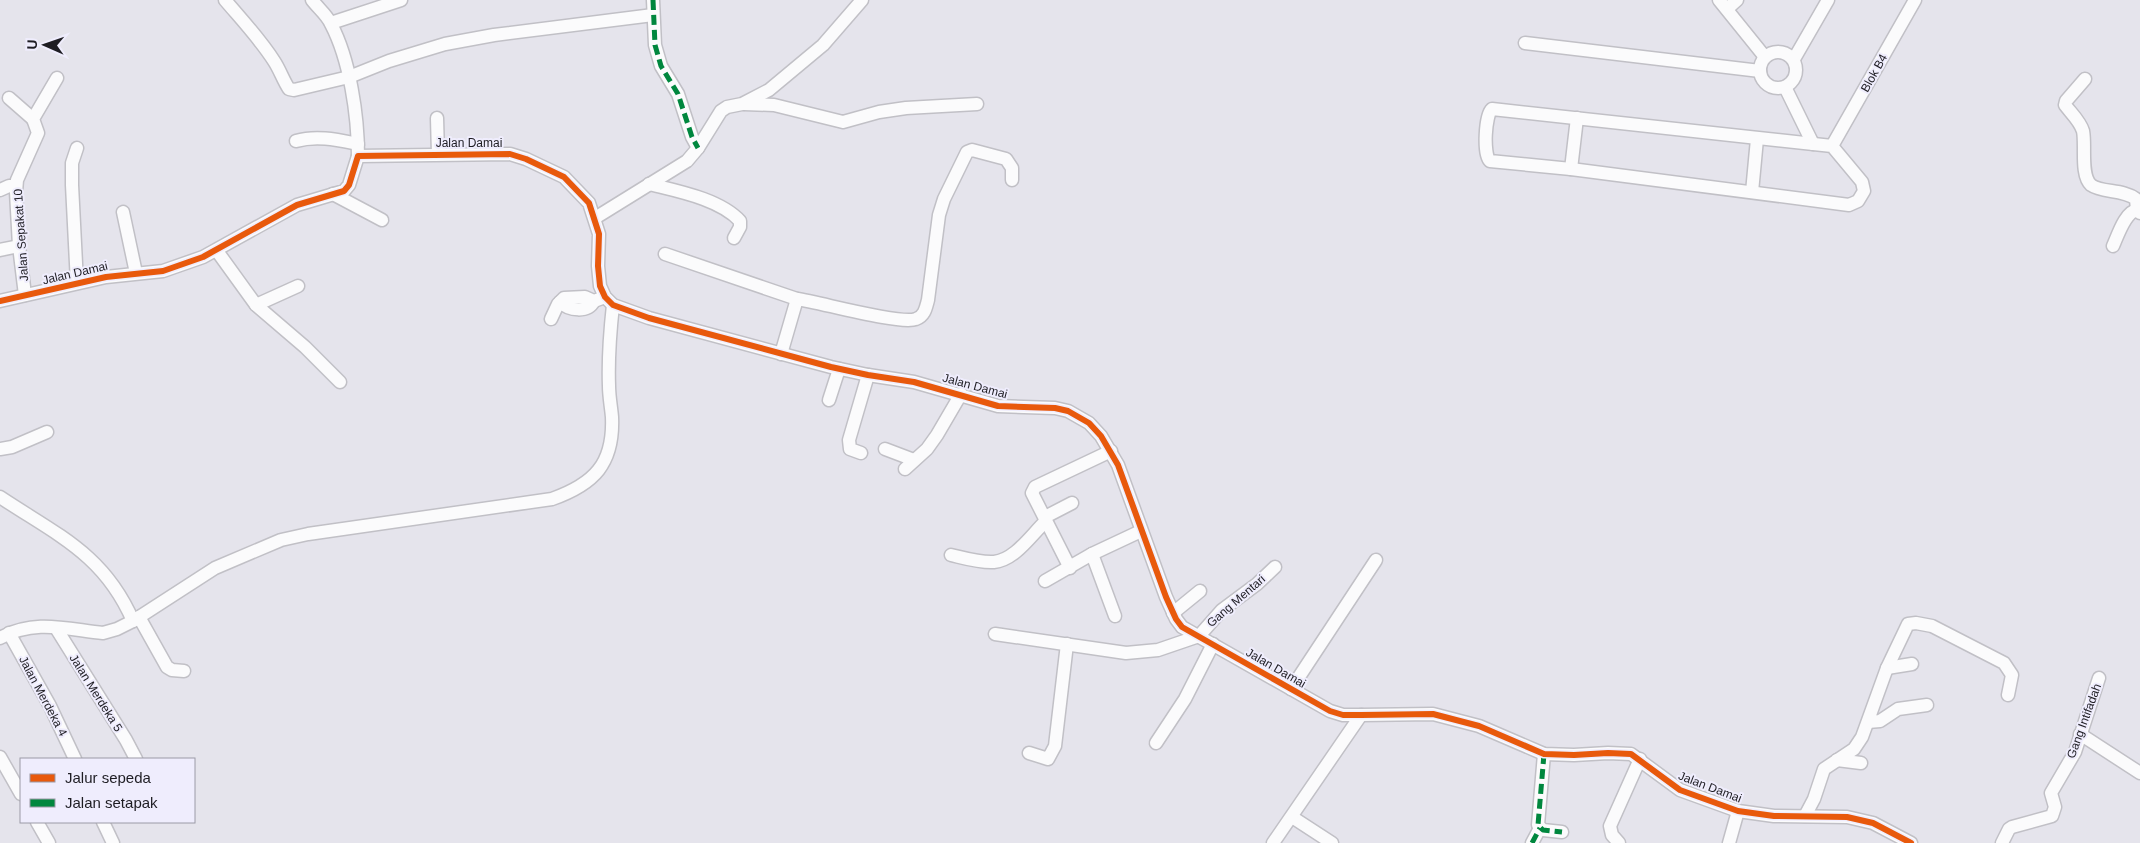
<svg xmlns="http://www.w3.org/2000/svg" width="2140" height="843" viewBox="0 0 2140 843" font-family="Helvetica,sans-serif">
  <style>
    .lines { fill: none; stroke-linecap: round; stroke-linejoin: round }
    .minor-casing { stroke: #c1c0c6; stroke-width: 15 }
    .minor { stroke: #fbfbfc; stroke-width: 12 }
    .quiet { stroke: #00873e; stroke-width: 5; stroke-dasharray: 10 5; stroke-linecap: butt }
    .cycleway-casing { stroke: #efedfd; stroke-width: 9 }
    .cycleway { stroke: #e8590c; stroke-width: 6 }
    .labels { text-anchor: middle; stroke-width: 4; stroke-linejoin: round; paint-order: stroke }
    .street-label { font-size: 12px; fill: #1e1d23; stroke: #efedfd }
  </style>
  <rect width="100%" height="100%" fill="#e5e4ec"/>
  <g class="lines">
    <defs>
      <g id="minor">
        <path d="M 225,0 C 242,20 260,39 274,61 C 280,70 283,80 289,89 L 294,90 L 349,77 L 389,61 L 445,44 L 494,35 L 653,15"/>
        <path d="M 312,0 C 318,8 327,15 331,24 C 350,60 358,116 358,156"/>
        <polyline points="653,0 655,45 661,66 678,94 692,137 698,148"/>
        <polyline points="1719,0 1765,57"/>
        <polyline points="1727,9 1737,0"/>
        <polyline points="331,23 401,0"/>
        <polyline points="1525,43 1760,71"/>
        <circle cx="1778" cy="70" r="18"/>
        <polyline points="1794,59 1828,0"/>
        <path d="M 2085,79 L 2066,101 L 2065,105 C 2071,113 2080,121 2083,131 C 2086,145 2080,175 2091,185 C 2102,193 2123,189 2136,199 L 2137,210 L 2140,213"/>
        <polyline points="1785,87 1813,144"/>
        <polyline points="9,98 33,119"/>
        <polyline points="744,104 774,105 843,122 879,112 906,108 977,104"/>
        <path d="M 1492,109 L 1832,146 L 1862,182 L 1864,191 L 1858,201 L 1849,205 L 1571,169 L 1490,161 C 1483,155 1485,115 1492,109 Z"/>
        <polyline points="437,118 438,154"/>
        <path d="M 296,141 C 317,135 338,140 358,144"/>
        <polyline points="1832,146 1915,0"/>
        <polyline points="1571,169 1577,118"/>
        <path d="M 649,184 C 677,191 720,199 740,221 L 740,227 L 734,238"/>
        <polyline points="0,190 9,186 16,186"/>
        <polyline points="1752,192 1757,139"/>
        <polyline points="333,194 382,220"/>
        <polyline points="123,212 136,273"/>
        <polyline points="595,218 687,161 698,148 721,111 727,107 742,104 769,90 823,45 862,0"/>
        <path d="M 2113,246 C 2118,235 2125,212 2137,210"/>
        <polyline points="0,250 19,246"/>
        <polyline points="217,251 256,305 305,347 340,382"/>
        <polyline points="665,254 797,299"/>
        <polyline points="77,283 72,185 72,163 77,148"/>
        <polyline points="25,295 19,246 16,192 17,180 38,133 33,119 57,78"/>
        <polyline points="0,301 106,277 163,271 203,257 297,205 344,191 349,185 358,156 510,154 526,159 564,177 589,203 599,234 598,266 600,286 605,297 613,305 649,318 831,367 868,375 914,382 998,406 1055,408 1068,411 1089,423 1101,436 1118,465 1166,597 1176,619 1182,627 1330,711 1343,715 1361,715 1433,714 1479,726 1544,754 1574,755 1608,753 1631,754 1680,790 1738,811 1774,816 1847,817 1873,823 1911,843"/>
        <path d="M 560,302 C 569,311 588,313 594,301"/>
        <polyline points="256,305 298,286"/>
        <polyline points="551,319 558,304 564,298 585,297 594,301 605,297"/>
        <path d="M 781,354 L 797,299 C 819,302 900,325 916,319 C 925,316 926,307 928,300 L 939,215 L 944,199 L 967,152 L 972,150 L 1006,159 L 1012,168 L 1012,180"/>
        <polyline points="829,400 839,369"/>
        <polyline points="0,449 12,447 47,432"/>
        <polyline points="885,449 914,460"/>
        <polyline points="861,453 850,449 849,440 868,375"/>
        <polyline points="905,469 927,449 937,435 961,394"/>
        <path d="M 0,497 C 57,535 104,554 133,621"/>
        <polyline points="1045,517 1072,503"/>
        <polyline points="1092,554 1115,616"/>
        <path d="M 951,555 C 964,558 980,563 994,562 C 1015,560 1031,535 1046,521"/>
        <polyline points="1070,568 1032,493 1035,487 1111,451"/>
        <polyline points="1045,581 1092,554 1141,531"/>
        <polyline points="1173,613 1200,591"/>
        <polyline points="139,617 167,667 172,670 184,671"/>
        <polyline points="56,628 126,740 136,759"/>
        <polyline points="9,633 50,706 75,759"/>
        <polyline points="995,634 1126,653 1158,650 1199,636 1222,610 1257,584 1275,567"/>
        <path d="M 0,638 C 35,619 65,629 103,633 L 117,629 L 133,621 L 215,568 L 281,540 L 308,534 L 552,499 C 594,484 614,464 612,417 C 611,406 609,396 609,386 C 608,359 610,332 613,305"/>
        <polyline points="1887,668 1912,664"/>
        <polyline points="1291,689 1376,560"/>
        <polyline points="1868,722 1880,721 1898,709 1927,705"/>
        <polyline points="2080,734 2140,773"/>
        <polyline points="1156,743 1185,699 1213,644"/>
        <polyline points="1029,753 1048,759 1055,746 1067,644"/>
        <polyline points="1544,754 1538,825 1543,830 1562,832"/>
        <polyline points="0,757 21,794"/>
        <polyline points="1837,760 1861,763"/>
        <polyline points="1805,816 1814,799 1824,769 1854,749 1862,737 1887,668 1908,624 1916,623 1932,626 2004,663 2012,675 2008,695"/>
        <polyline points="1292,817 1332,843"/>
        <polyline points="37,822 49,843"/>
        <polyline points="103,822 113,843"/>
        <polyline points="1273,843 1361,715"/>
        <polyline points="1532,843 1540,828"/>
        <polyline points="1619,843 1612,835 1610,826 1640,759"/>
        <polyline points="1729,843 1738,811"/>
        <polyline points="2002,843 2009,829 2012,827 2052,816 2055,807 2051,793 2075,752 2099,678"/>
      </g>
    </defs>
    <!-- minor casing -->
    <use href="#minor" class="minor-casing"/>
    <!-- minor -->
    <use href="#minor" class="minor"/>
    <!-- quiet -->
    <g class="quiet">
      <polyline points="653,0 655,45 661,66 678,94 692,137 698,148"/>
      <polyline points="1544,754 1538,825 1543,830 1562,832"/>
      <polyline points="1532,843 1540,828"/>
    </g>
    <defs>
      <polyline id="cycleway" points="0,301 106,277 163,271 203,257 297,205 344,191 349,185 358,156 510,154 526,159 564,177 589,203 599,234 598,266 600,286 605,297 613,305 649,318 831,367 868,375 914,382 998,406 1055,408 1068,411 1089,423 1101,436 1118,465 1166,597 1176,619 1182,627 1330,711 1343,715 1361,715 1433,714 1479,726 1544,754 1574,755 1608,753 1631,754 1680,790 1738,811 1774,816 1847,817 1873,823 1911,843"/>
    </defs>
    <!-- cycleway casing -->
    <use href="#cycleway" class="cycleway-casing"/>
    <!-- cycleway -->
    <use href="#cycleway" class="cycleway"/>
  </g>
  <g class="labels">
    <!-- street labels -->
    <g class="street-label">
      <text transform="translate(1874 73) rotate(-61)" y="4">Blok B4</text>
      <text x="469" y="147">Jalan Damai</text>
      <text transform="translate(21 235) rotate(-94)" y="4">Jalan Sepakat 10</text>
      <text transform="translate(75 273) rotate(-13)" y="4">Jalan Damai</text>
      <text transform="translate(975 386) rotate(15)" y="4">Jalan Damai</text>
      <text transform="translate(1236 601) rotate(-41)" y="4">Gang Mentari</text>
      <text transform="translate(1276 668) rotate(30)" y="4">Jalan Damai</text>
      <text transform="translate(96 693) rotate(58)" y="4">Jalan Merdeka 5</text>
      <text transform="translate(43 696) rotate(62)" y="4">Jalan Merdeka 4</text>
      <text transform="translate(2084 721) rotate(-70)" y="4">Gang Intifadah</text>
      <text transform="translate(1710 787) rotate(21)" y="4">Jalan Damai</text>
    </g>
  </g>
  <!-- legend -->
  <rect x="20" y="758" width="175" height="65" fill="#efedfd" stroke="#9b9aa6"/>
  <rect x="30" y="774" width="25" height="8" fill="#e8590c" stroke="#9b9aa6"/>
  <text x="65" y="783" font-size="15" fill="#1e1d23">Jalur sepeda</text>
  <rect x="30" y="799" width="25" height="8" fill="#00873e" stroke="#9b9aa6"/>
  <text x="65" y="808" font-size="15" fill="#1e1d23">Jalan setapak</text>
  <!-- north arrow -->
  <g transform="translate(45 45) rotate(272)" stroke="#efedfd" stroke-width="4" paint-order="stroke">
  <path d="M0-4L9 19L0 12L-9 19Z" fill="#1e1d23"/>
  <text y="-8" font-size="14" font-weight="bold" text-anchor="middle" fill="#1e1d23">U</text>
  </g>
</svg>
